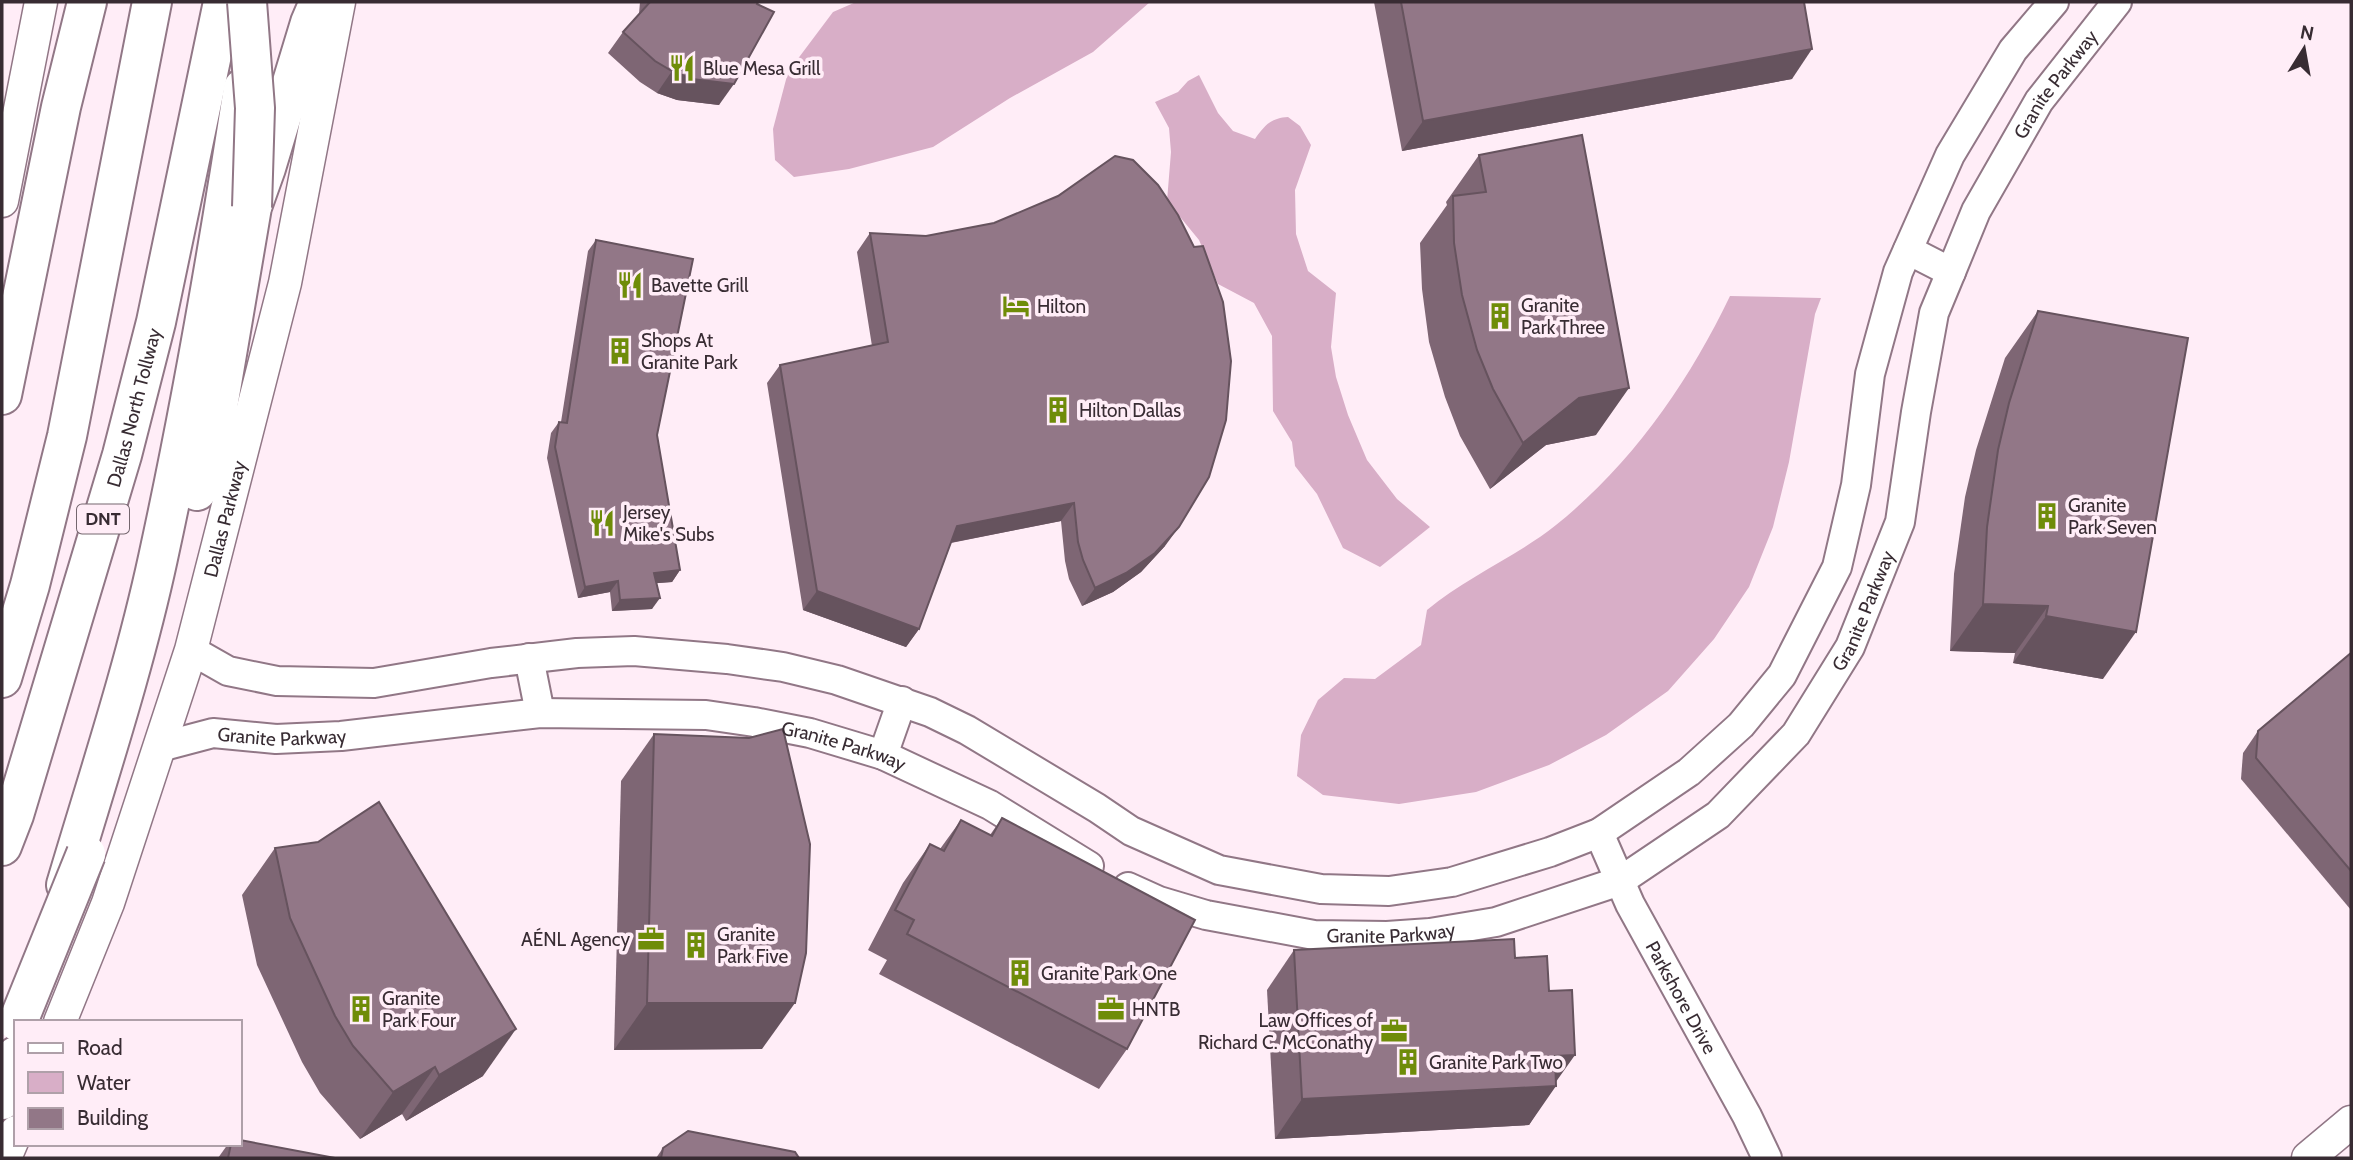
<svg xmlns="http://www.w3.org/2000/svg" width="2353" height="1160" viewBox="0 0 2353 1160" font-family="Cabin,sans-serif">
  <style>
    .water { fill: #d8aec7 }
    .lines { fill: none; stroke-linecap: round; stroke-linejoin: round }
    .tertiary-casing { stroke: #917786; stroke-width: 32 }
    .secondary-casing { stroke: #917786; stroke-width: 35 }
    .motorway-casing { stroke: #917786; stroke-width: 42 }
    .tertiary { stroke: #fff; stroke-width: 28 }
    .secondary { stroke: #fff; stroke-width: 32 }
    .motorway { stroke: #fff; stroke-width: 38 }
    .motorway-bridge-casing { stroke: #917786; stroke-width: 42; stroke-linecap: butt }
    .motorway-bridge { stroke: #fff; stroke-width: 38 }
    .wall { fill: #7e6674 }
    .shaded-wall { fill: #66535e }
    .building { fill: #927787; stroke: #66535e; stroke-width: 2 }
    .labels { text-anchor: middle; stroke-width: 7; stroke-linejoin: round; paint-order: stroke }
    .shield { fill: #ffedf7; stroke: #74666e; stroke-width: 2 }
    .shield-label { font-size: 18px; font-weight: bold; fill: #382c33 }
    .poi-label { font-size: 19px; fill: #382c33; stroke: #ffedf7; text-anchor: start }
    .street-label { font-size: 19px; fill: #382c33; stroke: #ffedf7 }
  </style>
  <rect width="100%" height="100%" fill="#ffedf7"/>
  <!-- water -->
  <g class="water">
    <polygon points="856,2 1150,2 1093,52 1010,98 933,147 849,169 794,177 775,160 773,129 788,72 833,12"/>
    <path d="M 1199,75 L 1218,113 L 1233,131 L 1255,139 C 1265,125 1271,118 1288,117 L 1300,126 L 1311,145 L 1295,190 L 1296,234 L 1308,271 L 1336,293 L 1331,347 L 1336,377 L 1348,415 L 1367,460 L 1397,499 L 1430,527 L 1380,567 L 1343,548 L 1317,494 L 1295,466 L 1292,442 L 1273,411 L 1272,336 L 1254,303 L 1218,284 L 1199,240 L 1167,201 L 1171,152 L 1169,128 L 1155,102 L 1178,92 L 1188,81 Z"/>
    <path d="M 1730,296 L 1821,298 L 1815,314 L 1789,462 L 1773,527 L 1749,587 L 1714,639 L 1668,691 L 1606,735 L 1549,765 L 1476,792 L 1399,804 L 1323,795 L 1297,776 L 1301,735 L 1318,700 L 1344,678 L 1375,679 L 1421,645 L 1427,610 C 1466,577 1516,557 1556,525 C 1631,465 1689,382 1730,296 Z"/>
  </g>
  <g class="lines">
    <defs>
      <g id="tertiary">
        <polyline points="1908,250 1951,272"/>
        <polyline points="191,650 228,671 277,681 374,683 491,663 577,653 634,651 727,659 783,667 837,680 930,712 967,730 1097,808 1131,831 1219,870 1321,889 1389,891 1452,882 1550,852 1599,833 1689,772 1741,725 1782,675 1837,567 1856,485 1870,374 1898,272 1950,155 2013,50 2054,2"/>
        <polyline points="529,658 540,713"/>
        <path id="s1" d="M 160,747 L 213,733 L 276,739 L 341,736 L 540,713 L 706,715 L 754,722 L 810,733 L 883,755 L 990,805 L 1089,866"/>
        <polyline points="883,755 902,701"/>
        <path id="s2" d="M 1599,833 L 1630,904 L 1747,1116 L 1767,1158"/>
        <path id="s3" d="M 1128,887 L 1159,901 L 1206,915 L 1314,935 L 1387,936 L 1430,933 L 1496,922 L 1620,881 L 1718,815 L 1796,734 L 1850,647 L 1900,522 L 1916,412 L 1934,313 L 1951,272 L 1976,211 L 2039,101 L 2117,2"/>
      </g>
      <g id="secondary">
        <polyline points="2,201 41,2"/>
        <path id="s4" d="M 60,1022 L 108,903 L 191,650 L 285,283 L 339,2"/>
        <polyline points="5,1158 16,1132"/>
        <polyline points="2308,1158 2351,1122"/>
      </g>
      <g id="motorway">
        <polyline points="2,395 61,107 87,2"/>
        <polyline points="197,491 218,407 252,207 266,168 310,23 319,2"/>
        <polyline points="2,678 30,585 67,436 152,2"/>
        <path id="s5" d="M 2,846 L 14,815 L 122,455 L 156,322 L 223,2"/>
        <path d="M 66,885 C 98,777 134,669 158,558 C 192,402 219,245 243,88"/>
        <polyline points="2,1100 16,1056"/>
      </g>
    </defs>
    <!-- tertiary casing -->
    <use href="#tertiary" class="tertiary-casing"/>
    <!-- secondary casing -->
    <use href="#secondary" class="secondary-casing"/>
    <!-- motorway casing -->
    <use href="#motorway" class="motorway-casing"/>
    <!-- tertiary -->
    <use href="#tertiary" class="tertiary"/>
    <!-- secondary -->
    <use href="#secondary" class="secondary"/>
    <!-- motorway -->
    <use href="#motorway" class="motorway"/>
    <defs>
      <g id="motorway-bridge">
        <polyline points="247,2 255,108 252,207"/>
        <polyline points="18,1022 86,854"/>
      </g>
    </defs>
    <!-- motorway-bridge casing -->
    <use href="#motorway-bridge" class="motorway-bridge-casing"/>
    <!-- motorway-bridge -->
    <use href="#motorway-bridge" class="motorway-bridge"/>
  </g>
  <!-- wall -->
  <g class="wall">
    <polygon points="640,2 758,2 719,105 677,100 657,93 640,82 608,53 623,32 639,14"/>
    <polygon points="1374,2 1804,2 1792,79 1402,151"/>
    <polygon points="1479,155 1596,435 1546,445 1490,489 1460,436 1445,397 1429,342 1422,289 1420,243 1447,205 1446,202"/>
    <polygon points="870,233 1165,546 1141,572 1113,592 1082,606 1069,579 1065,561 1061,521 951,543 919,629 906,647 803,610 767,383 780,365 872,346 857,252"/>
    <polygon points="596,240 680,570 672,582 657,583 652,609 612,611 610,592 578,598 547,458 551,433 559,422 561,422 588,251"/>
    <polygon points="2038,311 2103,679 2013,663 2015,653 1950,651 1954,574 1965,497 1976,450 2005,358"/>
    <polygon points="2351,653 2351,910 2241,779 2243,753 2258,731"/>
    <polygon points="654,734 762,1049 614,1050 621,781"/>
    <polygon points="1002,818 1127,1049 1099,1089 879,974 887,960 868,950 903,883 930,844 940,849 961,820 990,835"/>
    <polygon points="275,848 483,1076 406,1121 402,1114 360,1139 320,1093 302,1062 257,965 242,895"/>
    <polygon points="1294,950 1515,958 1549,991 1556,1082 1529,1125 1275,1139 1267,990"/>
    <polygon points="228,1144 240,1144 335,1158 218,1158"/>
    <polygon points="663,1148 799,1158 656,1158"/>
  </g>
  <!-- shaded-wall -->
  <g class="shaded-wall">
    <polygon points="1812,49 1792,79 1402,151 1423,121"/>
    <polygon points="672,71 734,84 719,105 677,100 657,93"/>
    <polygon points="1629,388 1596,435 1546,445 1490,489 1523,443 1579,398"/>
    <polygon points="1074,503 1061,521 944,544 957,526"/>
    <polygon points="1179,527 1165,546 1141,572 1113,592 1082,606 1095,588"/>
    <polygon points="680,570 672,582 646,584 654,573"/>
    <polygon points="618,581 610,592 578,598 585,587"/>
    <polygon points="817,591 919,629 906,647 803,610"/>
    <polygon points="660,598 652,609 612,611 620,600"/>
    <polygon points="1983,604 2048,606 2015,653 1950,651"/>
    <polygon points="2046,616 2136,632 2103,679 2013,663"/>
    <polygon points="647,1003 795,1003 762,1049 614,1050"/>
    <polygon points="516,1029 483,1076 406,1121 439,1075"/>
    <polygon points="1575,1055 1553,1086 1556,1086 1529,1125 1275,1139 1302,1099 1555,1056"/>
    <polygon points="435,1067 402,1114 360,1139 393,1092"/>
  </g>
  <!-- building -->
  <g class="building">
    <polygon points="650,2 758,2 757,4 774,12 734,84 692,79 672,71 655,61 623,32"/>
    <polygon points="1401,2 1804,2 1812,49 1423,121"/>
    <polygon points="1582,135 1629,388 1579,398 1523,443 1493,389 1477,350 1462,295 1454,243 1453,196 1486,192 1479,155"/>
    <polygon points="1115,156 1133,160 1158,185 1178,215 1194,247 1203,246 1223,302 1231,361 1226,420 1209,477 1179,527 1155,553 1126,573 1095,588 1083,560 1078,542 1074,503 957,526 919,629 817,591 780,365 888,342 870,233 926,236 994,223 1058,196"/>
    <polygon points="596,240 693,259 657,435 680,570 654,573 660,598 620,600 618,581 585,587 555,447 559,422 567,423"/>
    <polygon points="2038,311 2188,338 2136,632 2046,616 2048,606 1983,604 1987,527 1998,450 2009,403"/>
    <polygon points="2351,653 2351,871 2256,758 2258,731"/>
    <polygon points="783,729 810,844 806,953 795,1003 647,1003 654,734 749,738"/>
    <polygon points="379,802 516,1029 439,1075 435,1067 393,1092 353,1046 335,1016 290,918 275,848 318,842"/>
    <polygon points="1002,818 1195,920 1127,1049 907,934 914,920 895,910 930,844 944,851 961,820 992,836"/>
    <polygon points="1514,939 1515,958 1547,956 1549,991 1572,990 1575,1055 1555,1056 1556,1086 1302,1099 1294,950"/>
    <polygon points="688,1131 795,1152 799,1158 661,1158 663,1148"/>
    <polygon points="240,1140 335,1158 228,1158 231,1144 240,1144"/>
  </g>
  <!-- icons -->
  <defs>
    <symbol id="restaurant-bare" viewBox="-9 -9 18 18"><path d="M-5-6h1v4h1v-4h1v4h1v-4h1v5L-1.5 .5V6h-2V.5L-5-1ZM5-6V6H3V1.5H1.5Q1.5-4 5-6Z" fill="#6f8c09" stroke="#ffedf7" stroke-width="2.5" paint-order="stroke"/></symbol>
    <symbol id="hotel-bare" viewBox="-9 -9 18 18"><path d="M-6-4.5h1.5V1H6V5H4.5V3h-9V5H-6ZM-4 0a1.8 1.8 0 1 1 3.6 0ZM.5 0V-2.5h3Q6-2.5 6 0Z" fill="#6f8c09" stroke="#ffedf7" stroke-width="2.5" paint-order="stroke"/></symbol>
    <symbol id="building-bare" viewBox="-9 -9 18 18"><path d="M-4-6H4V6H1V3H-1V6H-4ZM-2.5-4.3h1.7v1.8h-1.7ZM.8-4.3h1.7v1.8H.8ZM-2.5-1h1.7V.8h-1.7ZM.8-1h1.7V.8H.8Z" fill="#6f8c09" stroke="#ffedf7" stroke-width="2.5" paint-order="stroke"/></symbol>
    <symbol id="office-bare" viewBox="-9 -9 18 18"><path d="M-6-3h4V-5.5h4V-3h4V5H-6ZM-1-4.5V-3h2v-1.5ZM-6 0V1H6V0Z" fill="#6f8c09" stroke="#ffedf7" stroke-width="2.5" paint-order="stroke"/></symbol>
  </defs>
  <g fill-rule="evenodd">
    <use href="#restaurant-bare" x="663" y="49" width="38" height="38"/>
    <use href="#restaurant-bare" x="611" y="266" width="38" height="38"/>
    <use href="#hotel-bare" x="997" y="287" width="38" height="38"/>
    <use href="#building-bare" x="1481" y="297" width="38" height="38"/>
    <use href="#building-bare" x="601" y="332" width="38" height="38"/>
    <use href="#building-bare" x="1039" y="391" width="38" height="38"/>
    <use href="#building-bare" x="2028" y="497" width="38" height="38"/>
    <use href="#restaurant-bare" x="583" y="504" width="38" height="38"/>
    <use href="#office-bare" x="632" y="920" width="38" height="38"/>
    <use href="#building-bare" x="677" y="926" width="38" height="38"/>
    <use href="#building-bare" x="1001" y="954" width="38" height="38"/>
    <use href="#building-bare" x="342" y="990" width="38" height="38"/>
    <use href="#office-bare" x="1092" y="990" width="38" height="38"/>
    <use href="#office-bare" x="1375" y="1012" width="38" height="38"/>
    <use href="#building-bare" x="1389" y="1043" width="38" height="38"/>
  </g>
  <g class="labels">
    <!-- shield labels -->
    <rect class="shield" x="77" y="504.5" width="52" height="29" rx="5"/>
    <g class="shield-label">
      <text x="103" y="525">DNT</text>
    </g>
    <!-- poi labels -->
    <g class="poi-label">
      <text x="703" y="75">Blue Mesa Grill</text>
      <text x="651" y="292">Bavette Grill</text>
      <text x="1521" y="312">Granite<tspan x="1521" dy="22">Park Three</tspan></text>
      <text x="1037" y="313">Hilton</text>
      <text x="641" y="347">Shops At<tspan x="641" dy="22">Granite Park</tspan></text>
      <text x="1079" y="417">Hilton Dallas</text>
      <text x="2068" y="512">Granite<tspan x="2068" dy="22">Park Seven</tspan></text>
      <text x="623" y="519">Jersey<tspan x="623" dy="22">Mike's Subs</tspan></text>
      <text x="717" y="941">Granite<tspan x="717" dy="22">Park Five</tspan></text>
      <text x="630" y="946" text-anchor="end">AÉNL Agency</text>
      <text x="1041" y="980">Granite Park One</text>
      <text x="382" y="1005">Granite<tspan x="382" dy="22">Park Four</tspan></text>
      <text x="1132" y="1016">HNTB</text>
      <text x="1373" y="1027" text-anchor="end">Law Offices of<tspan x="1373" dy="22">Richard C. McConathy</tspan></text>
      <text x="1429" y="1069">Granite Park Two</text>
    </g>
    <!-- street labels -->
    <g class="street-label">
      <text dy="7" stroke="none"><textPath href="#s3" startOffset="1446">Granite Parkway</textPath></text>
      <text dy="7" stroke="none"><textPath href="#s5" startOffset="458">Dallas North Tollway</textPath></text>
      <text dy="7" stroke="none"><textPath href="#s4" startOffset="530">Dallas Parkway</textPath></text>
      <text dy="7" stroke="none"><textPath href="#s3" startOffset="878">Granite Parkway</textPath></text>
      <text dy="7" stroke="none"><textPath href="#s1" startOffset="124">Granite Parkway</textPath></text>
      <text dy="7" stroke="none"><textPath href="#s1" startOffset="691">Granite Parkway</textPath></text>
      <text dy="7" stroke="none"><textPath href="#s3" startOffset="270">Granite Parkway</textPath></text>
      <text dy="7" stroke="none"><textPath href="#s2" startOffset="184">Parkshore Drive</textPath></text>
    </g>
  </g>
  <!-- border -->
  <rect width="2353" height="1160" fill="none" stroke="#382c33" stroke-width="7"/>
  <!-- legend -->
  <rect x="14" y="1020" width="228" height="126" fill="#ffedf7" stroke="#afa0a9" stroke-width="2"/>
  <rect x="28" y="1043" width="35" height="10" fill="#ffffff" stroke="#afa0a9" stroke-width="2"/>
  <text x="77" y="1055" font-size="21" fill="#382c33">Road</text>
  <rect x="28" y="1072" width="35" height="21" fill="#d8aec7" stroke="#afa0a9" stroke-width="2"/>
  <text x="77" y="1090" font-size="21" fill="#382c33">Water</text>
  <rect x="28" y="1108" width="35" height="21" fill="#927787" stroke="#afa0a9" stroke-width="2"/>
  <text x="77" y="1125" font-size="21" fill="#382c33">Building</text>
  <!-- north arrow -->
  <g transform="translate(2304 49) rotate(11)" stroke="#ffedf7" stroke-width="5" paint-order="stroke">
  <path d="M0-5L12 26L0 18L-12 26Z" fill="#382c33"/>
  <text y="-10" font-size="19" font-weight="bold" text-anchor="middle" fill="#382c33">N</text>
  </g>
</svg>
